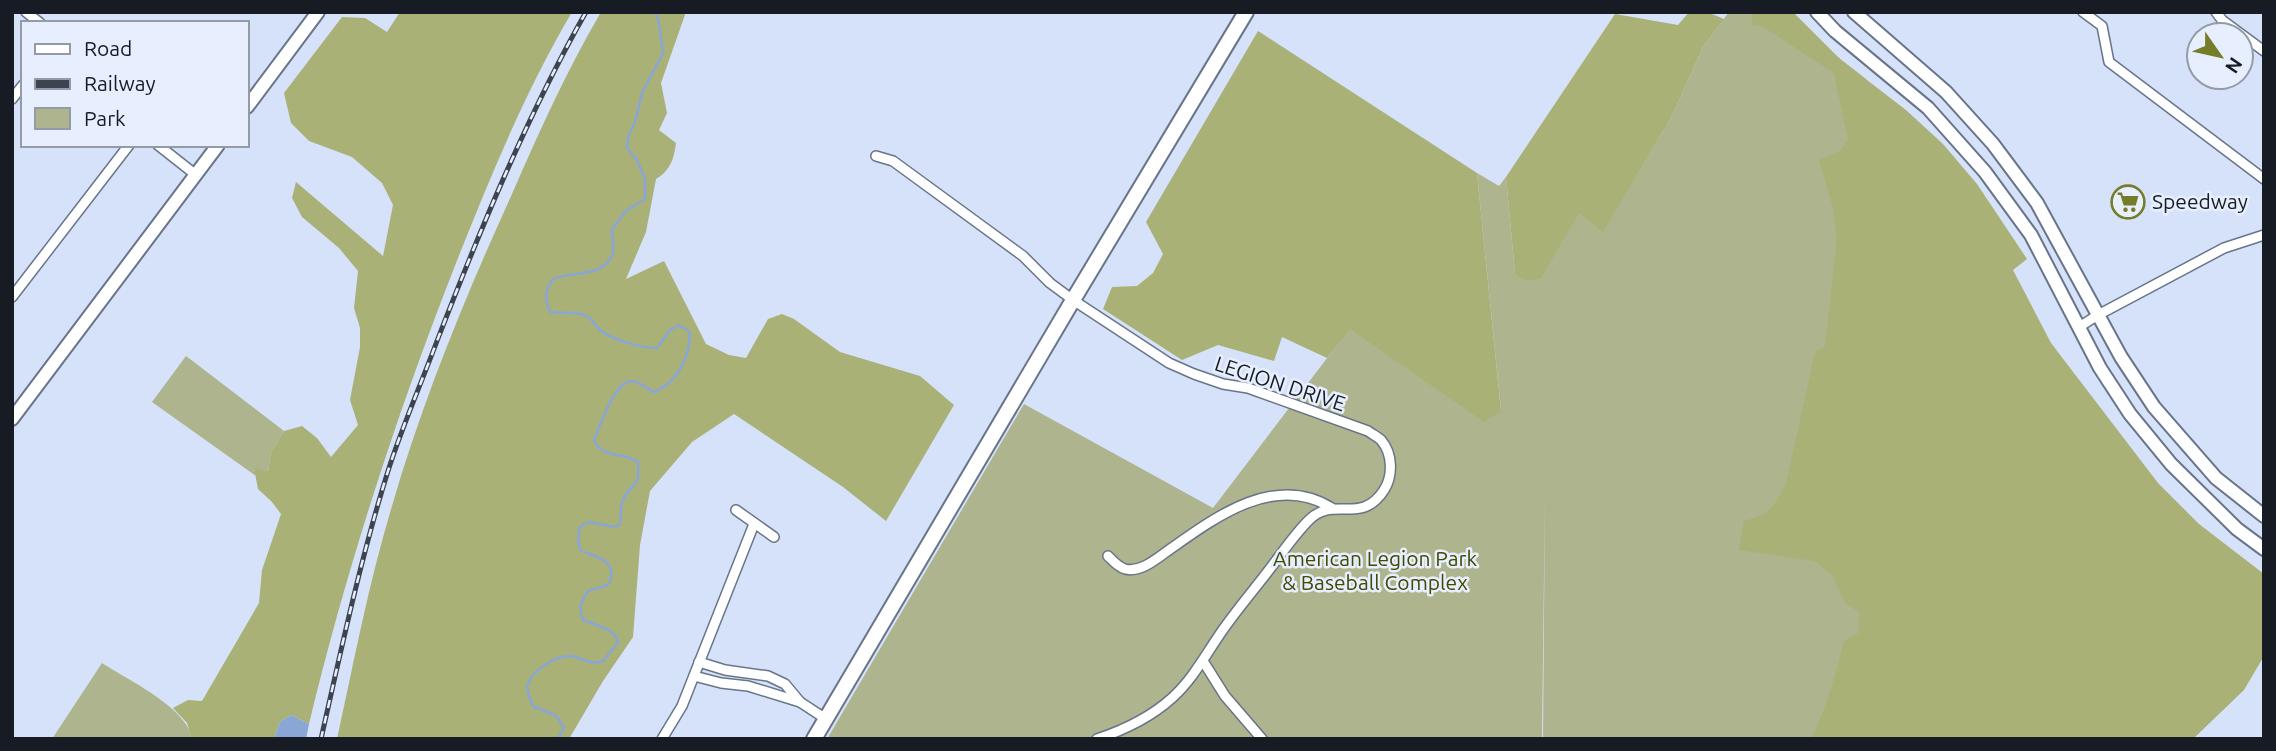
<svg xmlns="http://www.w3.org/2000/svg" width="2276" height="751" viewBox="0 0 2276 751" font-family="Ubuntu,sans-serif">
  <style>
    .green { fill: #aeb48d }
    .forest { fill: #a9b177 }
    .water { fill: #89a6d7 }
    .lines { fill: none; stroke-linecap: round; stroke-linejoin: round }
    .stream { stroke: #89a6d7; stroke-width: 2.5 }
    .minor-casing { stroke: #687589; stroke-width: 12 }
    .secondary-casing { stroke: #687589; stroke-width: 16 }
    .primary-casing { stroke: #687589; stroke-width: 18 }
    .minor { stroke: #fff; stroke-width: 9 }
    .secondary { stroke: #fff; stroke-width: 12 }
    .primary { stroke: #fff; stroke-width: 14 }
    .rail-casing { stroke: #3d434f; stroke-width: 5 }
    .rail { stroke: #e7effe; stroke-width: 2.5; stroke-dasharray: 8; stroke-linecap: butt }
    .labels { text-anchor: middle; stroke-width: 5; stroke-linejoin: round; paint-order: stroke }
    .poi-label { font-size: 21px; fill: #171c24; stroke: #e7effe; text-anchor: start }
    .street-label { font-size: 21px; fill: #171c24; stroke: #e7effe }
    .park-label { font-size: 21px; fill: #434900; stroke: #e7effe }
  </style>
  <rect width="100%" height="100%" fill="#d5e2fa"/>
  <!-- green -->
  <g class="green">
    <polygon points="1729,12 1780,12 1866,79 1882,526 1841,739 1543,739 1545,493 1542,739 827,739 1024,404 1213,508 1350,328 1501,410 1477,173 1499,186 1506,177 1515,274 1579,212 1603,231 1671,118 1703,47"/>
    <polygon points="186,356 284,431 271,452 268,471 254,469 256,476 152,402"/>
    <path d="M 102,663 C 128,680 188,708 192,739 L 52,739 Z"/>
  </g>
  <!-- forest -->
  <g class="forest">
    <path d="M 400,12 L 572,12 C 526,90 491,175 458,258 C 398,410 347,566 309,724 L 291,715 L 280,722 L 274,739 L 192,739 L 187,723 L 173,708 L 188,700 L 202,701 L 259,603 L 262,570 L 281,514 L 272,502 L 258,489 L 254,468 L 268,471 L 271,452 L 284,431 L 302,426 L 317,438 L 331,457 L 358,425 L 350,400 L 360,347 L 360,328 L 354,308 L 358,271 L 339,248 L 302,217 L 292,198 L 296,182 L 383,256 L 393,205 L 382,183 L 352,157 L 309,141 L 291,123 L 284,93 L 342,17 L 365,18 L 387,32 Z"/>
    <path d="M 601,12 L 686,12 L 661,83 L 667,113 L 659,130 L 676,143 C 674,159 670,171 656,179 L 646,232 L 626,279 L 664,261 L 706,344 L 729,355 L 746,358 L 768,319 L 782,314 L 794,319 L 840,352 L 920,376 L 954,405 L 886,521 L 843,487 L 734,414 L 692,442 L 650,491 L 640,545 L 633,637 L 603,681 L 569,739 L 337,739 C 354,661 369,582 392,506 C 423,399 466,295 512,194 C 539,132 567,70 601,12 Z"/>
    <polygon points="1689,12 1707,12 1724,19 1703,47 1671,118 1603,232 1579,213 1541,278 1526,281 1515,274 1506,177 1615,14 1678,25"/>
    <path d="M 1752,12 L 1793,12 L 1841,60 L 1906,110 L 1943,144 L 1977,184 L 2027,259 L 2013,270 L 2051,343 L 2158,483 L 2199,524 L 2264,574 L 2264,656 L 2244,690 L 2193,739 L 1811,739 C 1827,708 1835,675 1844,641 L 1858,633 L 1860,613 L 1845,603 L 1832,575 L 1815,561 L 1739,550 L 1744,521 C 1771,514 1773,508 1786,484 L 1815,352 L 1825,346 L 1837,238 L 1833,208 L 1819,160 L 1840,151 L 1848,140 L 1834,73 L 1762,26 L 1752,25 Z"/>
    <polygon points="1258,31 1477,173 1501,411 1484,422 1350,329 1327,358 1282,337 1274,361 1218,345 1182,360 1103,309 1112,287 1137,286 1153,273 1163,254 1146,222"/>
  </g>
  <!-- water -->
  <polygon class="water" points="291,715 309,724 306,739 274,739 280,722"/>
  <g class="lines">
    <!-- stream -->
    <path class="stream" d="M 558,739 L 564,727 L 555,715 L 533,706 C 530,699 526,691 528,684 C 532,670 556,656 570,656 C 583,657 590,666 603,661 L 618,642 C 614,627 596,626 583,620 C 578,608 581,601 588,591 C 594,588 600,588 605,586 C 610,583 610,583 611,577 C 615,559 592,556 580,550 L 578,539 L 580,527 L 588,522 L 615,527 L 620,524 C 622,516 619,508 623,500 C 631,481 640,492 638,462 C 623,451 603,460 594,440 C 600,426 613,387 627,382 C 637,379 645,387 653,392 C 677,384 690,357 690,332 L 679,325 L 670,330 L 657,348 C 642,348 611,340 599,329 C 594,324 592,317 584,315 C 573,311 561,314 550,312 C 544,298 545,291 553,279 C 572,271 607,278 613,252 C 614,245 612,236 612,229 L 626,211 L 645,199 L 645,179 L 637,160 L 627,148 L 628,137 L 635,122 L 642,93 L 663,53 L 659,23 L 655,12"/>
    <defs>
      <g id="minor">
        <polyline points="26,12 40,23"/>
        <polyline points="2083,12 2102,26 2109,62 2264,179"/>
        <polyline points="2216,12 2222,20 2264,51"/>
        <polyline points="12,99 23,85"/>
        <polyline points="158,145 196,175"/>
        <path d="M 876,156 L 893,161 L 1023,256 L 1050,283 L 1073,300 L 1169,363 L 1194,374 L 1223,384 L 1248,388 L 1368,431 C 1372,434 1378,437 1381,440 C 1393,454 1393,476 1384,490 C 1361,526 1334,495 1309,520 C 1294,535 1282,553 1269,570 C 1253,591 1235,612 1220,634 C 1205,656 1192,680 1172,698 C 1151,717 1124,730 1097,739"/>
        <polyline points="12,297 129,145"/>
        <polyline points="2079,327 2098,315 2224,248 2264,235"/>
        <polyline points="736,510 774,537"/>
        <path d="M 1108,556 C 1113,561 1118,567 1125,569 C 1141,573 1157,558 1169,550 C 1214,518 1275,472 1332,508"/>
        <polyline points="1203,661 1225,696 1262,739"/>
        <polyline points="699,662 725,670 768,676 785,684 800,702 826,719"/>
        <polyline points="694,676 721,683 748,686 800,702"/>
        <polyline points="662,739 682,706 754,524"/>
      </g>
      <g id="secondary">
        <polyline points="1817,12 1835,31 1928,108 1985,172 2031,235 2100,368 2130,414 2171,464 2237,529 2264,549"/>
        <polyline points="1854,12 1946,92 1993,144 2037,203 2121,357 2154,407 2216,478 2264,516"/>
        <polyline points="247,107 318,12"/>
        <polyline points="12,419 218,145"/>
      </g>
      <polyline id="primary" points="814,739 1073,300 1246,12"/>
    </defs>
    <!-- minor casing -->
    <use href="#minor" class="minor-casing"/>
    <!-- secondary casing -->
    <use href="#secondary" class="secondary-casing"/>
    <!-- primary casing -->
    <use href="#primary" class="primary-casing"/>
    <!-- minor -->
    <use href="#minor" class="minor"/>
    <!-- secondary -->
    <use href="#secondary" class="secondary"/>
    <!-- primary -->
    <use href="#primary" class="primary"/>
    <defs>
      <path id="rail" d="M 321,739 C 341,650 361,557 388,471 C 402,427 421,384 437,341 C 480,230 527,116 586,12"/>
    </defs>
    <!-- rail casing -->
    <use href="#rail" class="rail-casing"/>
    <!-- rail -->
    <use href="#rail" class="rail"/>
  </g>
  <!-- icons -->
  <defs>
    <symbol id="supermarket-ring" viewBox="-11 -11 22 22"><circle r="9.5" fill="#e7effe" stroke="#757d28" stroke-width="1.5"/><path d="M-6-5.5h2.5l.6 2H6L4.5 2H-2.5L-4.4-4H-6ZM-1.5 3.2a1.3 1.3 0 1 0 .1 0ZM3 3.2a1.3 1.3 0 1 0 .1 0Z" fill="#757d28"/></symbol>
  </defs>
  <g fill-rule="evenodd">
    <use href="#supermarket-ring" x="2109" y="183" width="38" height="38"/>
  </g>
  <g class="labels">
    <!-- poi labels -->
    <g class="poi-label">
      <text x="2152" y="209">Speedway</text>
    </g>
    <!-- street labels -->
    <g class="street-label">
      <text transform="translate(1280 384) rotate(18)" y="7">LEGION DRIVE</text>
    </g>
    <!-- park labels -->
    <g class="park-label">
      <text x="1375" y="566">American Legion Park<tspan x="1375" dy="24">&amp; Baseball Complex</tspan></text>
    </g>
  </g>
  <!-- border -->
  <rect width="2276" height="751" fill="none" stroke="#171c24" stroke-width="28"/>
  <!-- legend -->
  <rect x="21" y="21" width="228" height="126" fill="#e7effe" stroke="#949ba7" stroke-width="2"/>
  <rect x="35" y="44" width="35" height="10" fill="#ffffff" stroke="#949ba7" stroke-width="2"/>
  <text x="84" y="56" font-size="21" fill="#171c24">Road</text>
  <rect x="35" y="79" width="35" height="10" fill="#3d434f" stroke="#949ba7" stroke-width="2"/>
  <text x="84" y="91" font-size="21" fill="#171c24">Railway</text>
  <rect x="35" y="108" width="35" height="21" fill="#aeb48d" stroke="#949ba7" stroke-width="2"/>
  <text x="84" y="126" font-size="21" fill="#171c24">Park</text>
  <!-- north arrow -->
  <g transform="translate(2220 56) rotate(124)"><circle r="33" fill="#e7effe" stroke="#949ba7" stroke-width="2"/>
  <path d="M0-5L12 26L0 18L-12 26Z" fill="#757d28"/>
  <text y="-10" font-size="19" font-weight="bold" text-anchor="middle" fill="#171c24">N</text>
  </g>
</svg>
